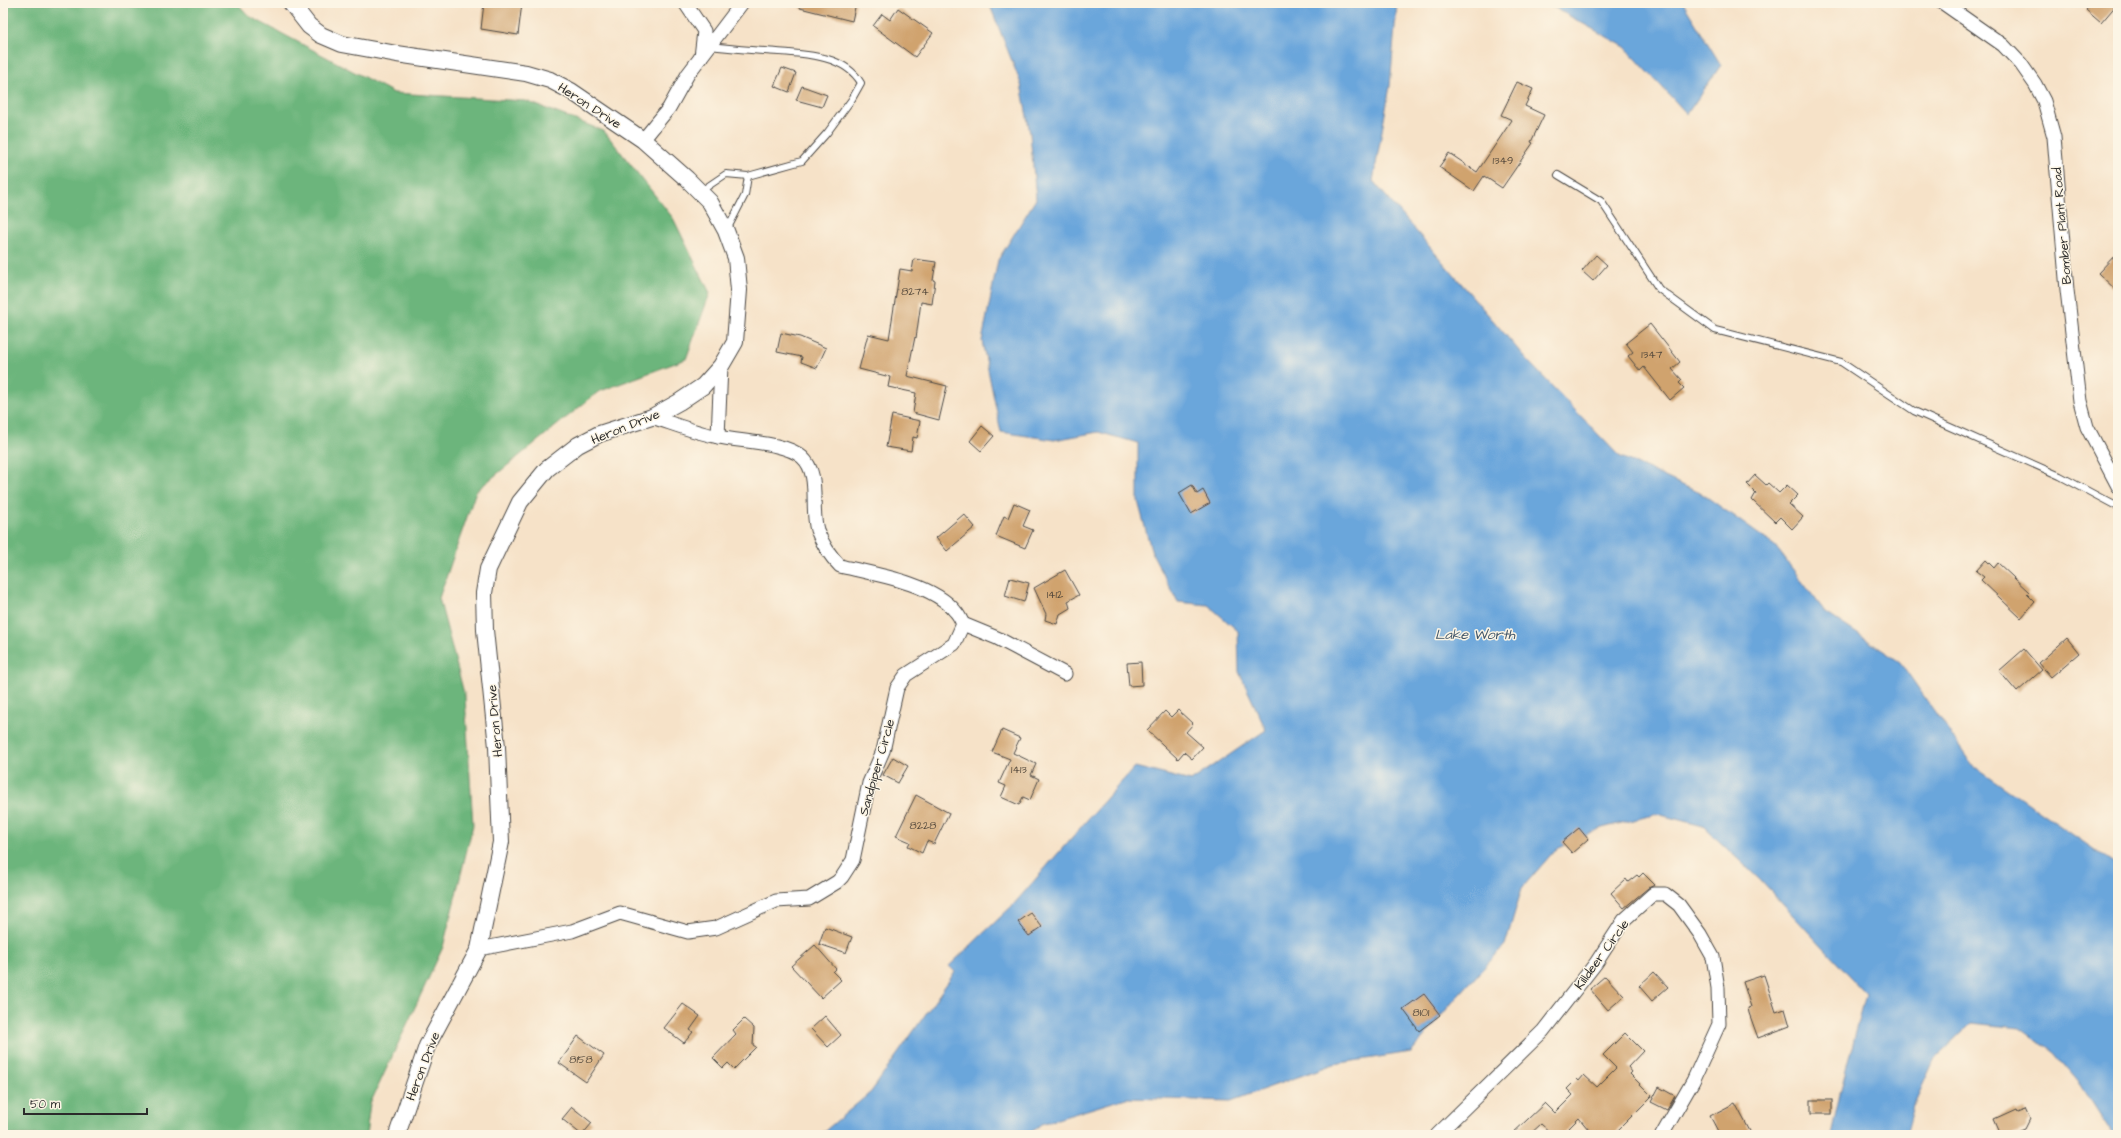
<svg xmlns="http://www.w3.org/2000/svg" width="2121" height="1138" viewBox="0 0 2121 1138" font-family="'Architects Daughter',sans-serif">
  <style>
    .forest { fill: #6cb57c; stroke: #4c7054 }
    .water { fill: #6ba6db; stroke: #4b6883 }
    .building { fill: #d0a36e }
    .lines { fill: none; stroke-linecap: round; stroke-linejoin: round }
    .service-casing { stroke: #494643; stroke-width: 8 }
    .minor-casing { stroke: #494643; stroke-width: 15 }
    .tertiary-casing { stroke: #494643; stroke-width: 18 }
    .service { stroke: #fff; stroke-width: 6 }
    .minor { stroke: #fff; stroke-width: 13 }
    .tertiary { stroke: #fff; stroke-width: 16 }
    .labels { text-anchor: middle; stroke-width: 3; stroke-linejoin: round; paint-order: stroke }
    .number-label { font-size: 11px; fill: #54493c }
    .street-label { font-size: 13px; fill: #2b2b2b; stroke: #fcf5e5 }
    .water-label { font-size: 14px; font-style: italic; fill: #415669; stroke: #fcf5e5 }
  </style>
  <rect width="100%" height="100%" fill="#fcf5e5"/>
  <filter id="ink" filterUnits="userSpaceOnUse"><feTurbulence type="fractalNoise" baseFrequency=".025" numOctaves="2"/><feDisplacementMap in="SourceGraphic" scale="8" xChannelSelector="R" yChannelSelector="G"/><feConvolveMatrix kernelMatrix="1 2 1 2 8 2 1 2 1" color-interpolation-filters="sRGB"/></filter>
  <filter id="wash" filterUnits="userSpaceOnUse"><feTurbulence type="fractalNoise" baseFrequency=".012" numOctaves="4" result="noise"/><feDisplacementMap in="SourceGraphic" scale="16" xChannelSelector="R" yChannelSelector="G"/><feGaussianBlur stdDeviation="0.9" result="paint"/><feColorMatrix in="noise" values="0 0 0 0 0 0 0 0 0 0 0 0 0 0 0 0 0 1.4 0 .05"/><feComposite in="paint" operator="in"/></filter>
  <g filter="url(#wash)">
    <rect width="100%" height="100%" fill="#f6e2c8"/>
    <!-- forest -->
    <polygon class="forest" points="3,3 237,3 249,16 394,93 526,101 604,131 673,218 710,293 686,359 598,392 476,491 439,598 465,697 473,825 443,947 370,1104 366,1135 3,1135"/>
    <!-- water -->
    <g class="water">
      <polygon points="989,3 1397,3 1390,86 1373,181 1528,361 1619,456 1704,495 1775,546 1826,613 1900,662 1972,765 2118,866 2118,1135 2113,1135 2081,1085 2054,1053 2020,1028 1971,1023 1935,1058 1915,1102 1906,1135 1831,1135 1841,1089 1866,994 1760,880 1703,826 1657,814 1602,828 1555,850 1522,888 1505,945 1456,998 1411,1052 1334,1064 1231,1101 1126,1098 1041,1124 1028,1135 820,1135 871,1092 955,972 949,966 1013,905 1094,812 1135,767 1191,781 1266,730 1239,672 1238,631 1208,605 1178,602 1152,553 1138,501 1138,443 1098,432 1054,440 1001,432 982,341 998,260 1036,199 1030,133 1021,84"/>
      <polygon points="1546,3 1683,3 1721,65 1687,114 1625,47"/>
    </g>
    <g id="blocks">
      <!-- building -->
      <g class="building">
        <polygon points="484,3 522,3 518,35 481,29"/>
        <polygon points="801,3 856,3 852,21 800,8"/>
        <polygon points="2092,3 2118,3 2101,23 2086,10"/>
        <polygon points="898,8 933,33 915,57 873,26 882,14 890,20"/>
        <polygon points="782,68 796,73 789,92 774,86"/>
        <polygon points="1517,82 1533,89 1525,106 1544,115 1531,142 1533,143 1502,188 1484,176 1474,191 1439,167 1449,153 1477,172 1512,120 1501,115"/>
        <polygon points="802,86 827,95 822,107 796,100"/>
        <polygon points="2118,252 2118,292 2098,273"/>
        <polygon points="1596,255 1607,265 1593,281 1582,271"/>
        <polygon points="914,259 936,262 933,280 935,281 932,304 921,302 916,338 915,337 907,376 947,386 939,420 913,413 916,393 888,387 890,377 859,369 868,334 889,339 900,269 912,271"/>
        <polygon points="1650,324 1680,362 1672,369 1682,380 1679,383 1684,388 1670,400 1644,367 1640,371 1628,356 1633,352 1626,343"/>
        <polygon points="781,333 800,337 826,348 817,368 801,362 802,357 777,352"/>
        <polygon points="892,415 920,421 917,438 913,437 911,451 886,447"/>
        <polygon points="982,426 994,436 981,451 970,441"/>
        <polygon points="1755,475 1766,485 1768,483 1779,493 1787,485 1798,495 1789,504 1803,517 1792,529 1780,517 1775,522 1752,500 1756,493 1747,484"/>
        <polygon points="1192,485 1197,494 1203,490 1210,503 1191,514 1179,493"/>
        <polygon points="1014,503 1030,510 1023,526 1033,530 1025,548 996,536 1004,516 1008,518"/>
        <polygon points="964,514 975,527 947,551 936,538"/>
        <polygon points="1986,560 1994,568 1998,563 2029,592 2027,594 2035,602 2021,618 1981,580 1984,577 1976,571"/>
        <polygon points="1065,570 1079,595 1068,601 1070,608 1060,614 1057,624 1045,620 1046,614 1034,588"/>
        <polygon points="1010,578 1029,583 1024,602 1005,596"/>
        <polygon points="2067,638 2079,653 2051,677 2039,663"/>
        <polygon points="2024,649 2042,670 2017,692 1999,671"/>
        <polygon points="1141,662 1142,685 1129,686 1127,663"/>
        <polygon points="1178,710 1193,724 1186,732 1203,747 1192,759 1184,752 1178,759 1147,730 1165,711 1171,717"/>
        <polygon points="1002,730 1020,738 1013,753 1036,764 1031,775 1039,779 1030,800 1023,797 1019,805 1001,797 1006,786 999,783 1010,759 992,752"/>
        <polygon points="893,757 908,766 898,783 883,775"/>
        <polygon points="916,795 949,813 934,844 927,841 922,853 908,846 910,842 896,836"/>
        <polygon points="1579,828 1588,839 1572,853 1562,842"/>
        <polygon points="1643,873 1655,885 1648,888 1624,908 1611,893 1626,879 1628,882 1637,875 1639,877"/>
        <polygon points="1031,913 1042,927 1029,936 1018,922"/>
        <polygon points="825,927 852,937 846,953 819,944"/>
        <polygon points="815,945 836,969 833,972 841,980 821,998 791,966"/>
        <polygon points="1654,972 1668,987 1652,1001 1639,986"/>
        <polygon points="1764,975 1776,1012 1785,1009 1790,1026 1758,1038 1749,1013 1748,1008 1751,1007 1743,982"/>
        <polygon points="1605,976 1624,996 1608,1010 1590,989"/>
        <polygon points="1424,994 1440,1015 1419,1031 1403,1009"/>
        <polygon points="683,1004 700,1016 690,1030 693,1032 684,1043 664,1028"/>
        <polygon points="825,1016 841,1035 828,1047 811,1029"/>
        <polygon points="744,1019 754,1028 753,1045 756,1047 734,1069 728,1063 723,1068 713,1058 736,1034 733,1030"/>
        <polygon points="1625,1033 1643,1051 1628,1067 1632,1072 1630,1074 1652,1096 1618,1130 1612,1135 1593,1135 1579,1118 1562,1135 1553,1135 1541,1124 1529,1135 1511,1135 1545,1103 1555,1113 1573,1095 1567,1089 1577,1079 1579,1081 1584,1075 1597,1087 1616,1068 1603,1055"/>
        <polygon points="578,1036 604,1055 586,1082 559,1063"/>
        <polygon points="1659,1087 1675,1096 1667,1110 1651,1102"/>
        <rect x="1811" y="1100" width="21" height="14"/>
        <polygon points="1735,1103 1752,1135 1720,1135 1710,1116"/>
        <polygon points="572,1107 592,1123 582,1135 562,1119"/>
        <polygon points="2025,1108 2030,1119 2025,1129 2010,1135 2001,1135 1994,1119 2016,1109 2017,1111"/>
      </g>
    </g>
  </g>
  <g filter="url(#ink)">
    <use href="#blocks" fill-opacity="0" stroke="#494643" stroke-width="1"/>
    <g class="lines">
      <defs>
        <g id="service">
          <polyline points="1558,175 1601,201 1659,289 1715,330 1841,362 1914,411 2060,476 2118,507"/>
          <path d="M 701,191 L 726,174 L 748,176 L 802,161 L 827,133 L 852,99 L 861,83 C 843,52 796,54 765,51 C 747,50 728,48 710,46"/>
          <polyline points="727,230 745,195 748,176"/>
        </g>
        <g id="minor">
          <polyline points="685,3 704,31 701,57"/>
          <polyline points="1943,3 2003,45 2021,64 2035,84 2044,101 2054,137 2067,290 2080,401 2087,427 2118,486"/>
          <polyline points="643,140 669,108 688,74 742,3"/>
          <polyline points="718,437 721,366"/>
          <polyline points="963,624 997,638 1065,674"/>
          <path d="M 479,949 L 572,931 L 620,913 L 688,932 L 716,928 L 776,901 L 809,899 L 837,882 L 842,877 L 853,860 L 869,783 L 883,751 L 897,688 L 906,675 L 954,644 L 963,624 C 961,620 959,615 955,611 C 932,583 874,574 840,566 C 830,556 822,543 817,530 C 810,507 821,474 802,457 C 785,442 741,442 719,437 C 696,433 674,424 652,417"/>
          <polyline points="1437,1135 1543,1031 1596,963 1624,920 1653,894 1665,894 1679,905 1700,934 1713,957 1718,988 1719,1024 1693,1081 1662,1135"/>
        </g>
        <polyline id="tertiary" points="291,3 309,26 321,35 342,44 397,54 526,73 550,80 571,91 643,140 687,179 710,202 726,231 736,258 739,290 735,342 721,366 703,386 679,402 652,417 599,434 578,445 547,469 520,502 488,569 484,593 485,630 497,747 501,842 479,949 427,1046 397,1135"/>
      </defs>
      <!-- service casing -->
      <use href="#service" class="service-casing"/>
      <!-- minor casing -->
      <use href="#minor" class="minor-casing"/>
      <!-- tertiary casing -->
      <use href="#tertiary" class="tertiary-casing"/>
      <!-- service -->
      <use href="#service" class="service"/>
      <!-- minor -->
      <use href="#minor" class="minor"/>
      <!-- tertiary -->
      <use href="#tertiary" class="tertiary"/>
    </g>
  </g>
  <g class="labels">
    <!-- number labels -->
    <g class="number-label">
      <text x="1503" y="164">1349</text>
      <text x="915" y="295">8274</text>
      <text x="1652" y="358">1347</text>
      <text x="1055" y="598">1412</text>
      <text x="1019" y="773">1413</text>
      <text x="923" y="829">8228</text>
      <text x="1421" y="1016">8101</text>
      <text x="581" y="1063">8158</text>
    </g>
    <!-- street labels -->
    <g class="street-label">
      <text transform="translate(590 105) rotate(33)" y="5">Heron Drive</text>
      <text transform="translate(2061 226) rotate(-95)" y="5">Bomber Plant Road</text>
      <text transform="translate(625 426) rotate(-22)" y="5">Heron Drive</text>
      <text transform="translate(494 721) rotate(-95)" y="5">Heron Drive</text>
      <text transform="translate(876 767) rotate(-74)" y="5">Sandpiper Circle</text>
      <text transform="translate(1601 954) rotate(-54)" y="5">Killdeer Circle</text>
      <text transform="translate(422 1066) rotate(-69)" y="5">Heron Drive</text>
    </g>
    <!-- water labels -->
    <g class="water-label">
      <text x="1475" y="639">Lake Worth</text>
    </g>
  </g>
  <!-- margin -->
  <rect width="2121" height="1138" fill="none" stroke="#fcf5e5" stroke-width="16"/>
  <!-- scale -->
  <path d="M24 1108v6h123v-6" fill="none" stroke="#2b2b2b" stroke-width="2"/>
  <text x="30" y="1108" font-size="12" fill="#2b2b2b" stroke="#fcf5e5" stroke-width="3" paint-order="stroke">50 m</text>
</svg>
